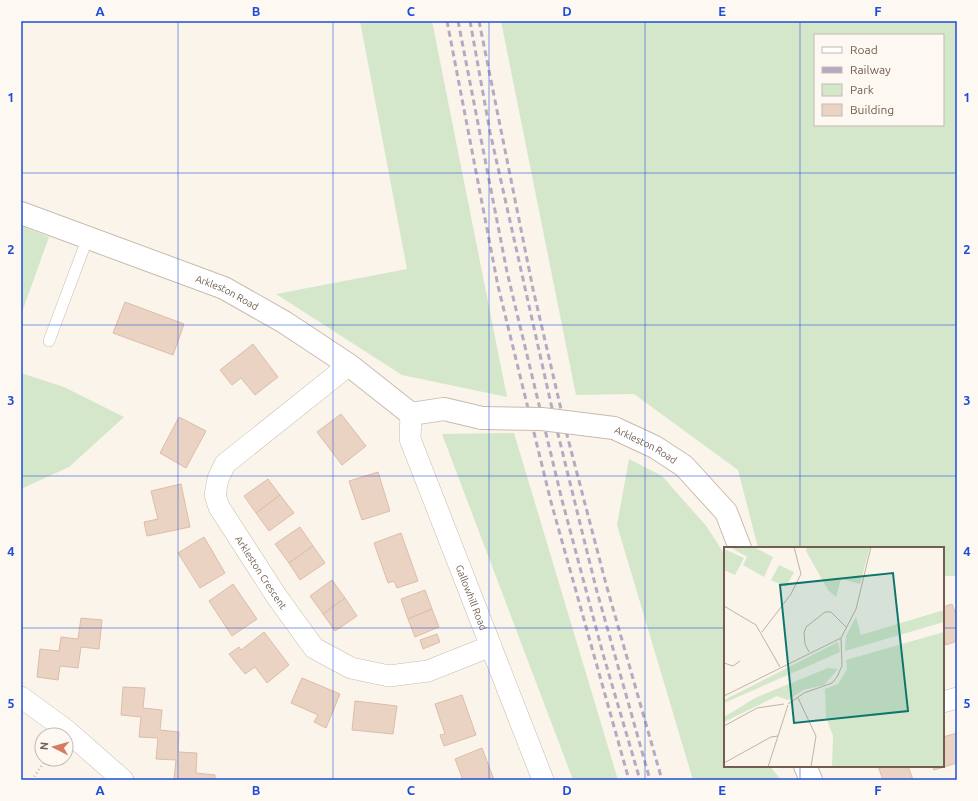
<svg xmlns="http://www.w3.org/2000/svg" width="978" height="801" viewBox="0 0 978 801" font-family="Ubuntu,sans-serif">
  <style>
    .green { fill: #d5e7ca; fill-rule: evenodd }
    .building { fill: #ead3c3; stroke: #ddbda8 }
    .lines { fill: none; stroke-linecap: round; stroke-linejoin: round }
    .service-casing { stroke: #c8bbae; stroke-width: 12 }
    .minor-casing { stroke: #c8bbae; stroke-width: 22 }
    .tertiary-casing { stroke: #c8bbae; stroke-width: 24 }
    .path { stroke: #d2b9a8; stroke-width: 2.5; stroke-dasharray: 1 3; stroke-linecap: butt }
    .service { stroke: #fff; stroke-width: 11 }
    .minor { stroke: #fff; stroke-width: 21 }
    .tertiary { stroke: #fff; stroke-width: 22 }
    .rail { stroke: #b8a9c3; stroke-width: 3; stroke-dasharray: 6 4; stroke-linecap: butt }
    .tertiary-bridge-casing { stroke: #c8bbae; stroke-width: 24; stroke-linecap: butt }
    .tertiary-bridge { stroke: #fff; stroke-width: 22 }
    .grid { fill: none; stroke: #1d4ed8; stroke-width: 1; stroke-opacity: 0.55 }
    .labels { text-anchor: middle; stroke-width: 3; stroke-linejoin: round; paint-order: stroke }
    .street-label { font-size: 10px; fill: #725d50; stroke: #fdf8f1 }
    .inset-road { fill: none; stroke: #c0b3a7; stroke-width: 1 }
    .view { fill: #0f766e; fill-opacity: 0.15; stroke: #0f766e; stroke-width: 2 }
    .inset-edge { fill: none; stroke: #725d50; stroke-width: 2 }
    .neatline { fill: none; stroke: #1d4ed8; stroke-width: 1.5 }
    .grid-label { font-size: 13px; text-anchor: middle; font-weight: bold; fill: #1d4ed8 }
  </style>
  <rect width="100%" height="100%" fill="#faf4ea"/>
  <!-- green -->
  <g class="green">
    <polygon points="360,21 432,21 507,397 402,375 276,294 407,269"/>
    <path d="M 501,21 L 957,21 L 957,576 L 943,576 L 943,548 L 758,548 L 738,470 L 634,394 L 576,395 ZM 815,35 L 943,35 L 943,125 L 815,125 Z"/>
    <polygon points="21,226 49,237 21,315"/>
    <polygon points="21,373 64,387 124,417 69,467 21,489"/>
    <polygon points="514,433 618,780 573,780 442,434"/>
    <polygon points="629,459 662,476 707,527 725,555 725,766 770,766 781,780 693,780 617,525"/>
  </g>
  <!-- building -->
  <g class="building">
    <polygon points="125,302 184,324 173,355 113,333"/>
    <polygon points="253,344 278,377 255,395 241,378 232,385 220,370"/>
    <polygon points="341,414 366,446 342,465 317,432"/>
    <polygon points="179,417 206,431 186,468 160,453"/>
    <polygon points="378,472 390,511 362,520 349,481"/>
    <polygon points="268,479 280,495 256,513 244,496"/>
    <polygon points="181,484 190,527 147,536 144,522 158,519 151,491"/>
    <polygon points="280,495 294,513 269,531 256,513"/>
    <polygon points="300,527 313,546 289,563 275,544"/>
    <polygon points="401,533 418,581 397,588 394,581 388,583 374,543"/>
    <polygon points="204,537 225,573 200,588 178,553"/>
    <polygon points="313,546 325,563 300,580 289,563"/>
    <polygon points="332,580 345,598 323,614 310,596"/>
    <polygon points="233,584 257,619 232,636 209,601"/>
    <polygon points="425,590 432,609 408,619 401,599"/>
    <polygon points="345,598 357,616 335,631 323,614"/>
    <polygon points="952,604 955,612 957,611 957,641 946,645 943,636 943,607"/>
    <polygon points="432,609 439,627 415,637 408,619"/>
    <polygon points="81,618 102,620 99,649 81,647 78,668 60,666 58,680 37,677 40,649 59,651 61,637 78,639"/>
    <polygon points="264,632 289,665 267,683 255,667 245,674 229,654 239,647 241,650"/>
    <polygon points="437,634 440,642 423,649 420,640"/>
    <polygon points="302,678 340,694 326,728 314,722 318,715 291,703"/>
    <polygon points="123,687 145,688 143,708 162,710 160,730 179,732 178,752 197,753 196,773 215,775 215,780 174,780 176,760 156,759 158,738 139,737 141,717 121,715"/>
    <polygon points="462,695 476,735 444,746 440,735 445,734 435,704"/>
    <polygon points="355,701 397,706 393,734 352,730"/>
    <polygon points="957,733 957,763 934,770 932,766 943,766 943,737"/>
    <polygon points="482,748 494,780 463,780 455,759"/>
    <polygon points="878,766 908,766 913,780 883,780"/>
  </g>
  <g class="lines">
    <defs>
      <polyline id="service" points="49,341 88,237"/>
      <g id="minor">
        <path id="s1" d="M 349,365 L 225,464 L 218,479 L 215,495 L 219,507 L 277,597 L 314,648 L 351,668 L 389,676 L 428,671 L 491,646"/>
        <path id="s2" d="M 411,414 L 410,439 L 543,780"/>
        <polyline points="21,697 66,730 123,780"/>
        <polyline points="943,702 957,698"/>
      </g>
      <g id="tertiary">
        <path id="s3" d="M 21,213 L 224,288 L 284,322 L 349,365 L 411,414 L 444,409 L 482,418"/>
        <path id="s4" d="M 614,428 L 655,447 L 684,466 L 726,512 L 740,548"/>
        <polyline points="805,766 811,780"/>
      </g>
    </defs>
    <!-- service casing -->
    <use href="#service" class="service-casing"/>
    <!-- minor casing -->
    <use href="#minor" class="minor-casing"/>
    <!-- tertiary casing -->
    <use href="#tertiary" class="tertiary-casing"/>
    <!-- path -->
    <polyline class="path" points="32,780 46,759"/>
    <!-- service -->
    <use href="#service" class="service"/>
    <!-- minor -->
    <use href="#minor" class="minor"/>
    <!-- tertiary -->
    <use href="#tertiary" class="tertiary"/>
    <!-- rail -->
    <g class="rail">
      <polyline points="447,21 498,286 551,502 629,780"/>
      <polyline points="458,21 507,272 562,500 603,654 640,780"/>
      <polyline points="470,21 490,132 556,426 596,588 650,780"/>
      <polyline points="479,21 533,289 567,435 606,584 662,780"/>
    </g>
    <defs>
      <polyline id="tertiary-bridge" points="482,418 542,419 614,428"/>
    </defs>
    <!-- tertiary-bridge casing -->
    <use href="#tertiary-bridge" class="tertiary-bridge-casing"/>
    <!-- tertiary-bridge -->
    <use href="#tertiary-bridge" class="tertiary-bridge"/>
  </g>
  <!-- grid -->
  <path class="grid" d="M 178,21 L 178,780M 333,21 L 333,780M 489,21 L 489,780M 645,21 L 645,780M 800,21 L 800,548M 21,173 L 957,173M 21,325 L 957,325M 21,476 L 957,476M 21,628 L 725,628M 943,628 L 957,628M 800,766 L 800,780"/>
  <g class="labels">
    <!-- street labels -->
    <g class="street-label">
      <text dy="4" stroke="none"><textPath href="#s3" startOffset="221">Arkleston Road</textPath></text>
      <text dy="4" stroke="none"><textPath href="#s4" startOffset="36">Arkleston Road</textPath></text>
      <text dy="4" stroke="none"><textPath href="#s1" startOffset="282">Arkleston Crescent</textPath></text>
      <text dy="4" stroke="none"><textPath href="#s2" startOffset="195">Gallowhill Road</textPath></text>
    </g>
  </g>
  <!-- overview -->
  <g transform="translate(724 547)">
    <rect width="220" height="220" fill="#faf4ea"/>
    <path d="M 6,0 L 30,0 L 49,10 L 40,30 L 19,18 L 23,10 ZM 83,0 L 146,0 L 136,37 L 117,32 L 112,50 L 104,43 L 82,4 ZM 0,2 L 20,11 L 11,28 L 0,23 ZM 55,18 L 70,25 L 62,40 L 47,33 ZM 220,63 L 220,75 L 121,104 L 122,89 L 132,70 L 137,88 ZM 220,85 L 220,220 L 108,220 L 109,189 L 102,170 L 101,142 L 114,137 L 123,122 L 122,113 ZM 114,95 L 116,105 L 0,156 L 0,153 ZM 104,121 L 114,122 L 100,138 L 79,143 L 64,153 L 53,149 L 0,175 L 0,170 L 31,151 Z" fill="#d5e7ca"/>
    <path class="inset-road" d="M 0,59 L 32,78 L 56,120M 38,85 L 67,47 L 77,27 L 70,0M 117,91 L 132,62 L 147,0M 85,105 L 81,97 L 80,86 L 82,80 L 101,65 L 107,65 L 123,81M 0,116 L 9,119 L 16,114M 0,149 L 117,91M 74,151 L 92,189 L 87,220M 64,157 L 80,146 L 108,136 L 113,130 L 118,119 L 117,91M 0,179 L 33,161 L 60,157M 0,216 L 47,190 L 54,189M 44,220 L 64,158"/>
    <path class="view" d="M 169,26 L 184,164 L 70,176 L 56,38 Z"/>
    <rect width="220" height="220" class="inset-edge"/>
  </g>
  <!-- border -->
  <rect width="978" height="801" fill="none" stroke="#fdf8f1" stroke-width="44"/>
  <!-- legend -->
  <rect x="814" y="34" width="130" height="92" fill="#fdf8f1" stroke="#c5bab1"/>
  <rect x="822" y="47" width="20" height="6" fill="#ffffff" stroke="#c5bab1"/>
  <text x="850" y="54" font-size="12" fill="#725d50">Road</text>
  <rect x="822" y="67" width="20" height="6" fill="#b8a9c3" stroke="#c5bab1"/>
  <text x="850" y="74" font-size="12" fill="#725d50">Railway</text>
  <rect x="822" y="84" width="20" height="12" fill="#d5e7ca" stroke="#c5bab1"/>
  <text x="850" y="94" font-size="12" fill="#725d50">Park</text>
  <rect x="822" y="104" width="20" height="12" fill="#ead3c3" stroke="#c5bab1"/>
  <text x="850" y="114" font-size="12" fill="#725d50">Building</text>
  <!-- north arrow -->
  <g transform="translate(54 747) rotate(276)"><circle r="19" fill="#fdf8f1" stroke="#c5bab1"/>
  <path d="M0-3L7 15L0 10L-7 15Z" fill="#d57b5f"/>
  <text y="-6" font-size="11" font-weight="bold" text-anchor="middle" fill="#725d50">N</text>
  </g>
  <rect x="22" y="22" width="934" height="757" class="neatline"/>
  <g class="grid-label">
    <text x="100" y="16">A</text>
    <text x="256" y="16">B</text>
    <text x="411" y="16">C</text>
    <text x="567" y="16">D</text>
    <text x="722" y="16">E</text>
    <text x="878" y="16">F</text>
    <text x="11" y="102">1</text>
    <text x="967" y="102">1</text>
    <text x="11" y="254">2</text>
    <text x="967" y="254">2</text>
    <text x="11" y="405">3</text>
    <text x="967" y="405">3</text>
    <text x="11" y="556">4</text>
    <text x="967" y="556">4</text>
    <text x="11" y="708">5</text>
    <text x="967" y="708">5</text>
    <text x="100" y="795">A</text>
    <text x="256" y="795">B</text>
    <text x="411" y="795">C</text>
    <text x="567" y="795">D</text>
    <text x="722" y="795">E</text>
    <text x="878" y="795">F</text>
  </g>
</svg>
